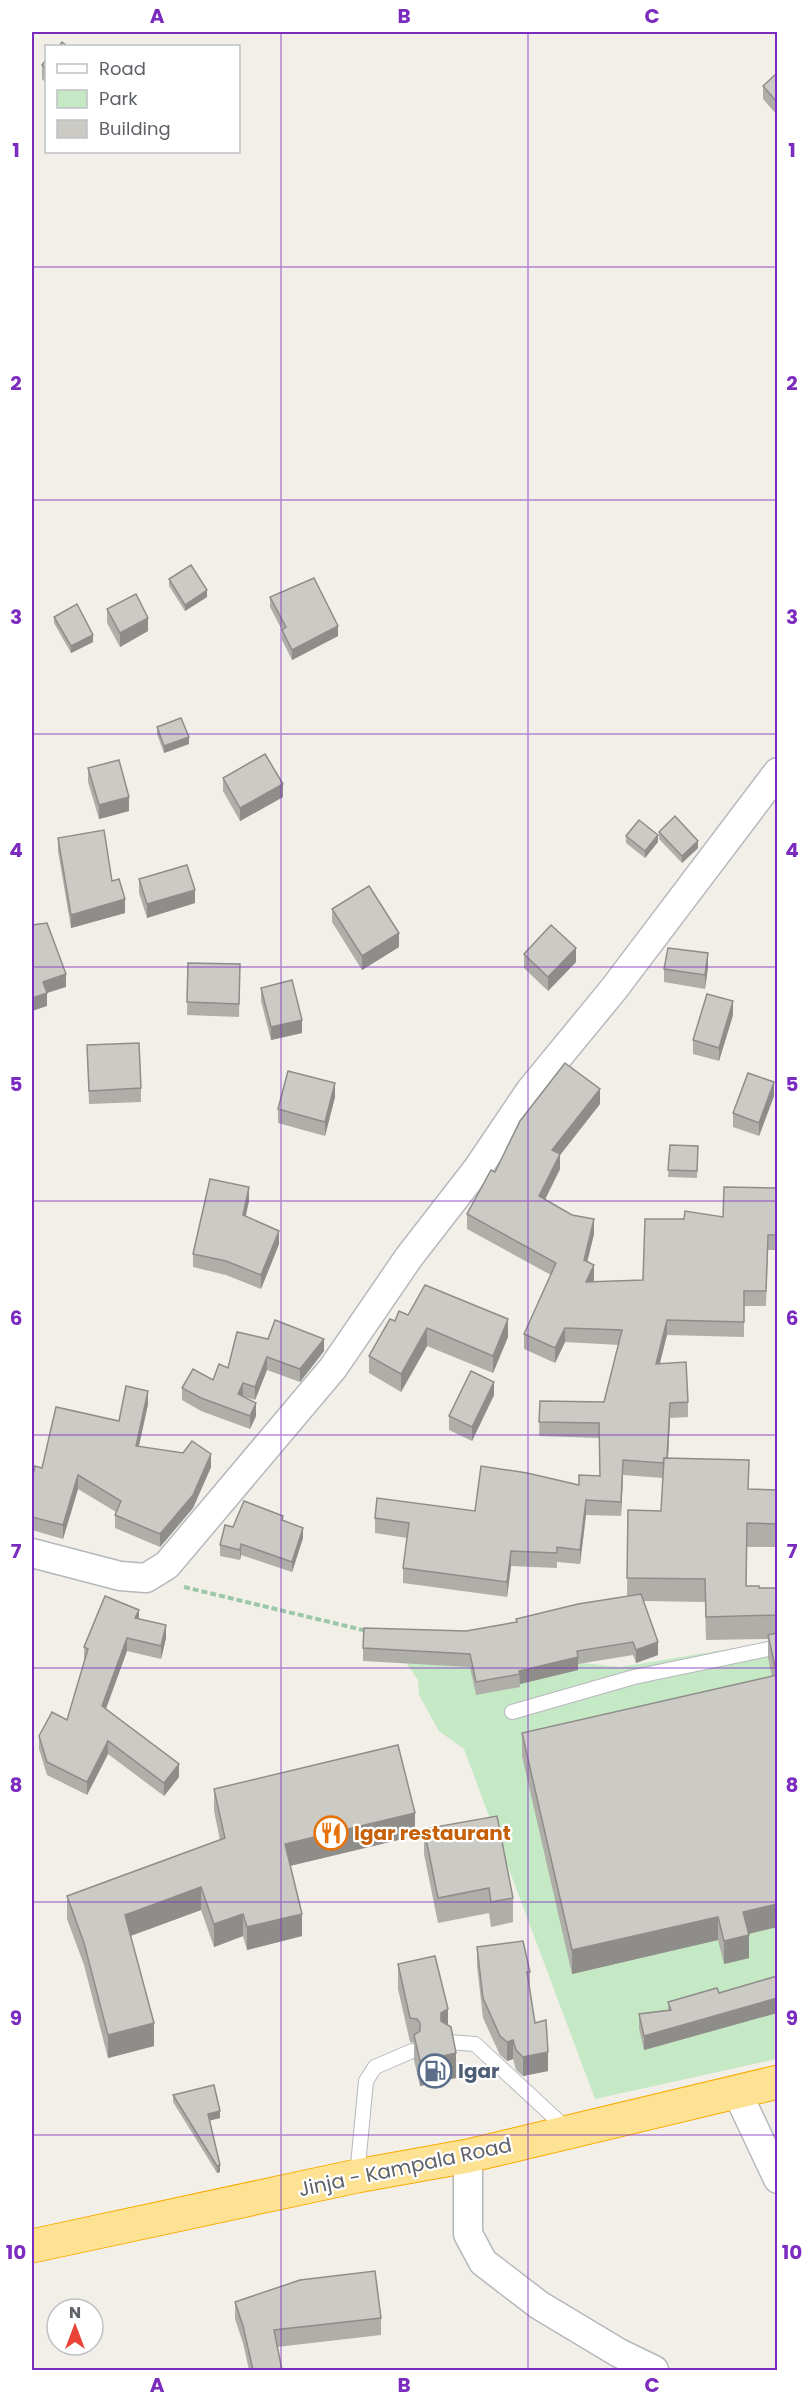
<svg xmlns="http://www.w3.org/2000/svg" width="809" height="2402" viewBox="0 0 809 2402" font-family="Poppins,sans-serif">
  <style>
    .green { fill: #c5e8c5 }
    .lines { fill: none; stroke-linecap: round; stroke-linejoin: round }
    .lane-casing { stroke: #b5b8bc; stroke-width: 16 }
    .street-casing { stroke: #b5b8bc; stroke-width: 31 }
    .highway-casing { stroke: #f9ab00; stroke-width: 35 }
    .path { stroke: #9cc7a9; stroke-width: 4; stroke-dasharray: 6 3; stroke-linecap: butt }
    .lane { stroke: #fff; stroke-width: 14 }
    .street { stroke: #fff; stroke-width: 28 }
    .highway { stroke: #fde293; stroke-width: 33 }
    .wall { fill: #afaea9 }
    .shaded-wall { fill: #8f8d8a }
    .building { fill: #cccac5; stroke: #8f8d8a; stroke-width: 1.5 }
    .grid { fill: none; stroke: #7b2cbf; stroke-width: 1.5; stroke-opacity: 0.55 }
    .labels { text-anchor: middle; stroke-width: 4.5; stroke-linejoin: round; paint-order: stroke }
    .food-label { font-size: 20px; font-weight: bold; fill: #c56008; stroke: #fff; text-anchor: start }
    .service-label { font-size: 20px; font-weight: bold; fill: #4e5e75; stroke: #fff; text-anchor: start }
    .street-label { font-size: 20px; fill: #5f6368; stroke: #fff }
    .neatline { fill: none; stroke: #7b2cbf; stroke-width: 2 }
    .grid-label { font-size: 20px; text-anchor: middle; font-weight: bold; fill: #7b2cbf }
  </style>
  <rect width="100%" height="100%" fill="#f1efe8"/>
  <!-- green -->
  <polygon class="green" points="392,1643 620,1667 736,1648 777,1646 777,2059 595,2099 464,1749 439,1731 419,1695 418,1680"/>
  <g class="lines">
    <defs>
      <g id="lane">
        <polyline points="512,1712 634,1677 778,1647"/>
        <polyline points="449,2042 475,2044 569,2131"/>
        <polyline points="357,2176 366,2081 375,2067 412,2051"/>
      </g>
      <g id="street">
        <polyline points="32,1553 120,1576 146,1578 167,1565 333,1368 409,1257 478,1168 530,1091 613,990 778,772"/>
        <polyline points="737,2092 778,2179"/>
        <polyline points="468,2156 468,2234 483,2262 539,2305 619,2353 654,2370"/>
      </g>
      <polyline id="highway" points="32,2246 357,2176 468,2156 778,2082"/>
    </defs>
    <!-- lane casing -->
    <use href="#lane" class="lane-casing"/>
    <!-- street casing -->
    <use href="#street" class="street-casing"/>
    <!-- highway casing -->
    <use href="#highway" class="highway-casing"/>
    <!-- path -->
    <polyline class="path" points="184,1587 367,1631"/>
    <!-- lane -->
    <use href="#lane" class="lane"/>
    <!-- street -->
    <use href="#street" class="street"/>
    <!-- highway -->
    <use href="#highway" class="highway"/>
  </g>
  <!-- wall -->
  <g class="wall">
    <polygon points="46,60 46,83 42,79 42,65"/>
    <polygon points="777,73 777,115 763,99 763,86"/>
    <polygon points="169,579 207,597 185,611 169,586"/>
    <polygon points="270,597 338,636 292,660 282,640 282,630 270,607"/>
    <polygon points="107,609 148,631 120,647 107,623"/>
    <polygon points="54,617 93,642 71,653 54,623"/>
    <polygon points="157,727 189,744 164,753 157,734"/>
    <polygon points="88,768 129,811 99,819 88,782"/>
    <polygon points="223,778 283,797 240,821 223,791"/>
    <polygon points="659,832 698,848 682,863 659,839"/>
    <polygon points="626,836 658,842 645,858 626,843"/>
    <polygon points="58,838 112,881 125,913 71,928 58,851"/>
    <polygon points="139,879 195,903 147,918 139,893"/>
    <polygon points="332,909 399,947 362,970 332,922"/>
    <polygon points="524,954 576,962 548,991 524,968"/>
    <polygon points="188,963 240,978 239,1017 187,1015"/>
    <polygon points="708,967 705,989 664,982 664,969"/>
    <polygon points="261,988 302,1033 271,1040 261,1001"/>
    <polygon points="733,1015 719,1061 693,1054 693,1040"/>
    <polygon points="87,1045 141,1088 141,1102 89,1104"/>
    <polygon points="774,1096 759,1136 733,1127 733,1113"/>
    <polygon points="335,1097 325,1136 278,1123 278,1109"/>
    <polygon points="600,1104 560,1155 560,1169 545,1200 594,1234 587,1262 594,1280 593,1282 643,1280 684,1219 723,1217 777,1188 777,1250 768,1250 766,1306 744,1306 744,1337 667,1335 659,1364 688,1402 688,1417 670,1418 668,1458 749,1489 777,1490 777,1547 747,1547 746,1586 759,1588 777,1588 777,1927 749,1934 749,1958 724,1964 718,1940 572,1974 522,1756 522,1733 772,1676 768,1658 768,1639 706,1640 705,1602 644,1601 658,1655 636,1663 633,1655 578,1664 578,1670 520,1684 520,1687 476,1695 470,1667 363,1661 363,1648 466,1631 516,1622 516,1619 627,1596 628,1510 661,1511 663,1478 623,1475 621,1516 586,1515 580,1564 557,1562 557,1568 511,1566 507,1597 403,1583 403,1568 407,1538 375,1533 375,1518 475,1511 579,1485 600,1476 599,1438 539,1436 540,1401 604,1402 619,1345 565,1342 555,1363 524,1349 524,1334 551,1275 467,1229 467,1214 495,1172"/>
    <polygon points="670,1145 698,1146 697,1178 668,1177"/>
    <polygon points="249,1201 245,1216 279,1244 261,1289 226,1275 193,1267 193,1254"/>
    <polygon points="408,1315 508,1337 493,1373 427,1346 401,1392 369,1373 369,1356 395,1321"/>
    <polygon points="237,1332 324,1351 300,1382 267,1370 255,1400 242,1396 256,1416 250,1429 201,1411 182,1400 182,1388 213,1380 228,1368"/>
    <polygon points="494,1395 472,1441 449,1430 449,1416"/>
    <polygon points="148,1404 139,1446 211,1467 193,1508 160,1547 115,1528 115,1515 116,1512 78,1489 63,1539 32,1530 32,1479 42,1468"/>
    <polygon points="283,1521 303,1538 292,1572 241,1555 240,1560 220,1556 220,1545 233,1527"/>
    <polygon points="139,1619 166,1638 161,1659 127,1651 106,1709 179,1777 164,1796 108,1754 87,1795 47,1775 39,1749 39,1736 67,1720 85,1660 84,1660 84,1647"/>
    <polygon points="214,1789 415,1836 290,1866 302,1936 247,1950 243,1936 214,1947 201,1910 130,1936 154,2046 108,2058 84,1965 67,1919 67,1896 220,1840 214,1811"/>
    <polygon points="424,1829 513,1898 513,1922 491,1927 489,1913 438,1923 424,1854"/>
    <polygon points="477,1947 530,1972 530,1988 535,2023 548,2071 523,2076 516,2070 513,2059 507,2061 500,2055 483,2018 477,1966"/>
    <polygon points="398,1964 448,2025 456,2078 420,2086 414,2060 414,2043 410,2042 398,1989"/>
    <polygon points="777,1976 777,2013 644,2050 639,2028 639,2014 668,2010 668,2002 719,1993"/>
    <polygon points="173,2095 220,2118 210,2120 220,2172 217,2173 173,2102"/>
    <polygon points="235,2302 381,2318 381,2335 277,2347 282,2370 249,2370 243,2343 235,2319"/>
  </g>
  <!-- shaded-wall -->
  <g class="shaded-wall">
    <polygon points="207,590 207,597 185,611 185,605"/>
    <polygon points="148,618 148,631 120,647 120,633"/>
    <polygon points="338,626 338,636 292,660 292,650"/>
    <polygon points="93,635 93,642 71,653 71,646"/>
    <polygon points="189,737 189,744 164,753 164,746"/>
    <polygon points="283,784 283,797 240,821 240,808"/>
    <polygon points="129,797 129,811 99,819 99,805"/>
    <polygon points="658,835 658,842 645,858 645,851"/>
    <polygon points="698,841 698,848 682,863 682,856"/>
    <polygon points="195,890 195,903 147,918 147,904"/>
    <polygon points="125,899 125,913 71,928 71,915"/>
    <polygon points="399,933 399,947 362,970 362,956"/>
    <polygon points="576,948 576,962 548,991 548,977"/>
    <polygon points="708,953 708,967 705,989 705,975"/>
    <polygon points="66,974 66,987 47,993 47,1006 32,1011 32,998 43,982"/>
    <polygon points="733,1001 733,1015 719,1061 719,1048"/>
    <polygon points="302,1020 302,1033 271,1040 271,1027"/>
    <polygon points="774,1082 774,1096 759,1136 759,1123"/>
    <polygon points="335,1083 335,1097 325,1136 325,1122"/>
    <polygon points="600,1089 600,1104 560,1155 560,1169 539,1211 539,1196 552,1150"/>
    <polygon points="249,1187 249,1201 243,1229 243,1215"/>
    <polygon points="594,1219 594,1234 584,1275 584,1260"/>
    <polygon points="279,1231 279,1244 261,1289 261,1275"/>
    <polygon points="594,1265 594,1280 586,1297 586,1282"/>
    <polygon points="508,1319 508,1337 493,1373 493,1356"/>
    <polygon points="667,1320 667,1335 656,1379 656,1364"/>
    <polygon points="427,1328 427,1346 401,1392 401,1374"/>
    <polygon points="565,1328 565,1342 555,1363 555,1348"/>
    <polygon points="324,1339 324,1351 300,1382 300,1369"/>
    <polygon points="267,1357 267,1370 255,1400 255,1387"/>
    <polygon points="494,1382 494,1395 472,1441 472,1427"/>
    <polygon points="243,1383 243,1396 238,1406 238,1394"/>
    <polygon points="148,1391 148,1404 136,1459 136,1446"/>
    <polygon points="256,1403 256,1416 250,1429 250,1416"/>
    <polygon points="670,1403 670,1418 667,1478 667,1463"/>
    <polygon points="211,1454 211,1467 193,1508 160,1547 160,1534"/>
    <polygon points="623,1460 623,1475 621,1516 621,1502"/>
    <polygon points="78,1475 78,1489 63,1539 63,1525"/>
    <polygon points="586,1500 586,1515 580,1564 580,1550"/>
    <polygon points="303,1528 303,1538 292,1572 292,1562"/>
    <polygon points="241,1544 241,1555 240,1560 240,1550"/>
    <polygon points="511,1551 511,1566 507,1597 507,1582"/>
    <polygon points="139,1610 139,1623 135,1618"/>
    <polygon points="166,1625 166,1638 161,1659 161,1646"/>
    <polygon points="127,1638 127,1651 102,1719 102,1706"/>
    <polygon points="658,1642 658,1655 636,1663 636,1650"/>
    <polygon points="578,1657 578,1670 520,1684 519,1671"/>
    <polygon points="108,1741 108,1754 87,1795 87,1782"/>
    <polygon points="179,1764 179,1777 164,1796 164,1783"/>
    <polygon points="415,1813 415,1836 285,1867 285,1844"/>
    <polygon points="201,1887 201,1910 125,1938 125,1915"/>
    <polygon points="777,1904 777,1927 743,1935 743,1912"/>
    <polygon points="243,1914 243,1936 214,1947 214,1924"/>
    <polygon points="302,1914 302,1936 247,1950 247,1927"/>
    <polygon points="718,1917 718,1940 572,1974 572,1950"/>
    <polygon points="749,1935 749,1958 724,1964 724,1941"/>
    <polygon points="777,1998 777,2013 644,2050 644,2036"/>
    <polygon points="448,2009 448,2033 441,2045 441,2013"/>
    <polygon points="154,2023 154,2046 108,2058 108,2035"/>
    <polygon points="513,2040 513,2059 507,2061 507,2042"/>
    <polygon points="548,2052 548,2071 523,2076 523,2057"/>
    <polygon points="456,2053 456,2078 420,2086 420,2061"/>
    <polygon points="220,2111 220,2118 208,2121 208,2114"/>
    <polygon points="220,2165 220,2172 217,2173 217,2166"/>
  </g>
  <!-- building -->
  <g class="building">
    <polygon points="62,42 67,46 59,46"/>
    <polygon points="46,60 46,69 42,65"/>
    <polygon points="777,73 777,102 763,86"/>
    <polygon points="191,565 207,590 185,605 169,579"/>
    <polygon points="314,578 338,626 292,650 282,630 286,627 270,597"/>
    <polygon points="136,594 148,618 120,633 107,609"/>
    <polygon points="77,604 93,635 71,646 54,617"/>
    <polygon points="181,718 189,737 164,746 157,727"/>
    <polygon points="265,754 283,784 240,808 223,778"/>
    <polygon points="119,760 129,797 99,805 88,768"/>
    <polygon points="675,816 698,841 682,856 659,832"/>
    <polygon points="639,820 658,835 645,851 626,836"/>
    <polygon points="104,830 112,881 119,879 125,899 71,915 58,838"/>
    <polygon points="187,865 195,890 147,904 139,879"/>
    <polygon points="369,886 399,933 362,956 332,909"/>
    <polygon points="47,923 66,974 43,982 47,993 32,998 32,925"/>
    <polygon points="551,925 576,948 548,977 524,954"/>
    <polygon points="668,948 708,953 705,975 664,969"/>
    <polygon points="188,963 240,964 239,1004 187,1002"/>
    <polygon points="292,980 302,1020 271,1027 261,988"/>
    <polygon points="707,994 733,1001 719,1048 693,1040"/>
    <polygon points="139,1043 141,1088 89,1091 87,1045"/>
    <polygon points="565,1063 600,1089 552,1150 560,1154 539,1196 572,1215 594,1219 584,1260 594,1265 586,1282 643,1280 645,1219 684,1219 685,1211 723,1217 724,1187 777,1188 777,1235 768,1235 766,1291 744,1291 744,1322 667,1320 656,1364 686,1362 688,1402 670,1403 667,1458 664,1458 663,1463 623,1460 621,1502 586,1500 580,1550 557,1547 557,1553 511,1551 507,1582 403,1568 409,1523 375,1518 377,1498 475,1511 481,1466 527,1473 579,1485 579,1475 600,1476 599,1423 539,1422 540,1401 604,1402 622,1330 565,1328 555,1348 524,1334 556,1263 467,1214 491,1170 495,1172 520,1121"/>
    <polygon points="288,1071 335,1083 325,1122 278,1109"/>
    <polygon points="748,1073 774,1082 759,1123 733,1113"/>
    <polygon points="670,1145 698,1146 697,1171 668,1170"/>
    <polygon points="210,1179 249,1187 243,1215 279,1231 261,1275 226,1261 193,1254"/>
    <polygon points="425,1285 508,1319 493,1356 427,1328 401,1374 369,1356 390,1319 395,1321 399,1311 408,1315"/>
    <polygon points="275,1320 324,1339 300,1369 267,1357 255,1387 243,1383 238,1394 256,1403 250,1416 201,1398 182,1388 193,1369 213,1380 219,1364 228,1368 237,1332 268,1339"/>
    <polygon points="471,1371 494,1382 472,1427 449,1416"/>
    <polygon points="126,1386 148,1391 136,1446 183,1453 192,1441 211,1454 193,1495 160,1534 115,1515 121,1501 78,1475 63,1525 32,1517 32,1479 35,1466 42,1468 56,1407 119,1421"/>
    <polygon points="664,1458 749,1460 748,1489 777,1490 777,1524 747,1523 746,1586 759,1586 759,1588 777,1588 777,1615 706,1617 705,1579 627,1578 628,1510 661,1511"/>
    <polygon points="244,1501 283,1516 282,1520 303,1528 292,1562 241,1544 240,1550 220,1545 225,1525 233,1527"/>
    <polygon points="641,1594 658,1642 636,1650 633,1642 577,1651 578,1657 519,1671 520,1674 476,1682 470,1654 363,1648 364,1628 466,1631 517,1622 516,1619 578,1604"/>
    <polygon points="105,1596 139,1610 135,1618 166,1625 161,1646 127,1638 102,1706 179,1764 164,1783 108,1741 87,1782 47,1762 39,1736 52,1712 67,1720 88,1649 84,1647"/>
    <polygon points="777,1633 777,1904 743,1912 749,1935 724,1941 718,1917 572,1950 522,1733 777,1675 768,1635"/>
    <polygon points="398,1745 415,1813 285,1844 302,1914 247,1927 243,1914 214,1924 201,1887 125,1915 154,2023 108,2035 84,1943 67,1896 225,1838 214,1789"/>
    <polygon points="497,1816 513,1898 491,1902 489,1888 438,1898 424,1829"/>
    <polygon points="523,1941 530,1972 527,1972 535,2023 546,2020 548,2052 523,2057 516,2050 513,2040 507,2042 500,2036 483,1998 477,1947"/>
    <polygon points="435,1956 448,2009 441,2013 441,2021 451,2027 456,2053 420,2061 414,2035 420,2031 420,2023 417,2019 410,2018 398,1964"/>
    <polygon points="777,1976 777,1998 644,2036 639,2014 671,2010 668,2002 717,1988 719,1993"/>
    <polygon points="214,2085 220,2111 208,2114 220,2165 217,2166 173,2095"/>
    <polygon points="375,2271 381,2318 274,2330 282,2370 253,2370 243,2326 235,2302 300,2280"/>
  </g>
  <!-- grid -->
  <path class="grid" d="M 281,32 L 281,2370M 528,32 L 528,2370M 32,267 L 778,267M 32,500 L 778,500M 32,734 L 778,734M 32,967 L 778,967M 32,1201 L 778,1201M 32,1435 L 778,1435M 32,1668 L 778,1668M 32,1902 L 778,1902M 32,2135 L 778,2135"/>
  <!-- icons -->
  <defs>
    <symbol id="restaurant-ring" viewBox="-11 -11 22 22"><circle r="9.5" fill="#fff" stroke="#e8710a" stroke-width="1.5"/><path d="M-5-6h1v4h1v-4h1v4h1v-4h1v5L-1.5 .5V6h-2V.5L-5-1ZM5-6V6H3V1.5H1.5Q1.5-4 5-6Z" fill="#e8710a"/></symbol>
    <symbol id="fuel-ring" viewBox="-11 -11 22 22"><circle r="9.5" fill="#fff" stroke="#5c6f8a" stroke-width="1.5"/><path d="M-5.5-6h7V0h2V4h1.3V-2.5L3-4.5l.8-.8L6-3V5H2.5V1h-1V6h-7ZM-4.2-4.7v3.2H.2V-4.7Z" fill="#5c6f8a"/></symbol>
  </defs>
  <g fill-rule="evenodd">
    <use href="#restaurant-ring" x="312" y="1814" width="38" height="38"/>
    <use href="#fuel-ring" x="416" y="2052" width="38" height="38"/>
  </g>
  <g class="labels">
    <!-- food labels -->
    <g class="food-label">
      <text x="354" y="1840">Igar restaurant</text>
    </g>
    <!-- service labels -->
    <g class="service-label">
      <text x="458" y="2078">Igar</text>
    </g>
    <!-- street labels -->
    <g class="street-label">
      <text transform="translate(405 2167) rotate(-12)" y="7">Jinja - Kampala Road</text>
    </g>
  </g>
  <!-- border -->
  <rect width="809" height="2402" fill="none" stroke="#ffffff" stroke-width="66"/>
  <!-- legend -->
  <rect x="45" y="45" width="195" height="108" fill="#ffffff" stroke="#bfc1c3" stroke-width="1.5"/>
  <rect x="57" y="64" width="30" height="9" fill="#ffffff" stroke="#bfc1c3" stroke-width="1.5"/>
  <text x="99" y="75" font-size="18" fill="#5f6368">Road</text>
  <rect x="57" y="90" width="30" height="18" fill="#c5e8c5" stroke="#bfc1c3" stroke-width="1.5"/>
  <text x="99" y="105" font-size="18" fill="#5f6368">Park</text>
  <rect x="57" y="120" width="30" height="18" fill="#cccac5" stroke="#bfc1c3" stroke-width="1.5"/>
  <text x="99" y="135" font-size="18" fill="#5f6368">Building</text>
  <!-- north arrow -->
  <g transform="translate(75 2327)"><circle r="28" fill="#ffffff" stroke="#bfc1c3" stroke-width="1.5"/>
  <path d="M0-4.5L10 22L0 15L-10 22Z" fill="#ea4335"/>
  <text y="-9" font-size="16" font-weight="bold" text-anchor="middle" fill="#5f6368">N</text>
  </g>
  <rect x="33" y="33" width="743" height="2336" class="neatline"/>
  <g class="grid-label">
    <text x="157" y="23">A</text>
    <text x="404" y="23">B</text>
    <text x="652" y="23">C</text>
    <text x="16" y="157">1</text>
    <text x="792" y="157">1</text>
    <text x="16" y="390">2</text>
    <text x="792" y="390">2</text>
    <text x="16" y="624">3</text>
    <text x="792" y="624">3</text>
    <text x="16" y="857">4</text>
    <text x="792" y="857">4</text>
    <text x="16" y="1091">5</text>
    <text x="792" y="1091">5</text>
    <text x="16" y="1325">6</text>
    <text x="792" y="1325">6</text>
    <text x="16" y="1558">7</text>
    <text x="792" y="1558">7</text>
    <text x="16" y="1792">8</text>
    <text x="792" y="1792">8</text>
    <text x="16" y="2025">9</text>
    <text x="792" y="2025">9</text>
    <text x="16" y="2259">10</text>
    <text x="792" y="2259">10</text>
    <text x="157" y="2392">A</text>
    <text x="404" y="2392">B</text>
    <text x="652" y="2392">C</text>
  </g>
</svg>
